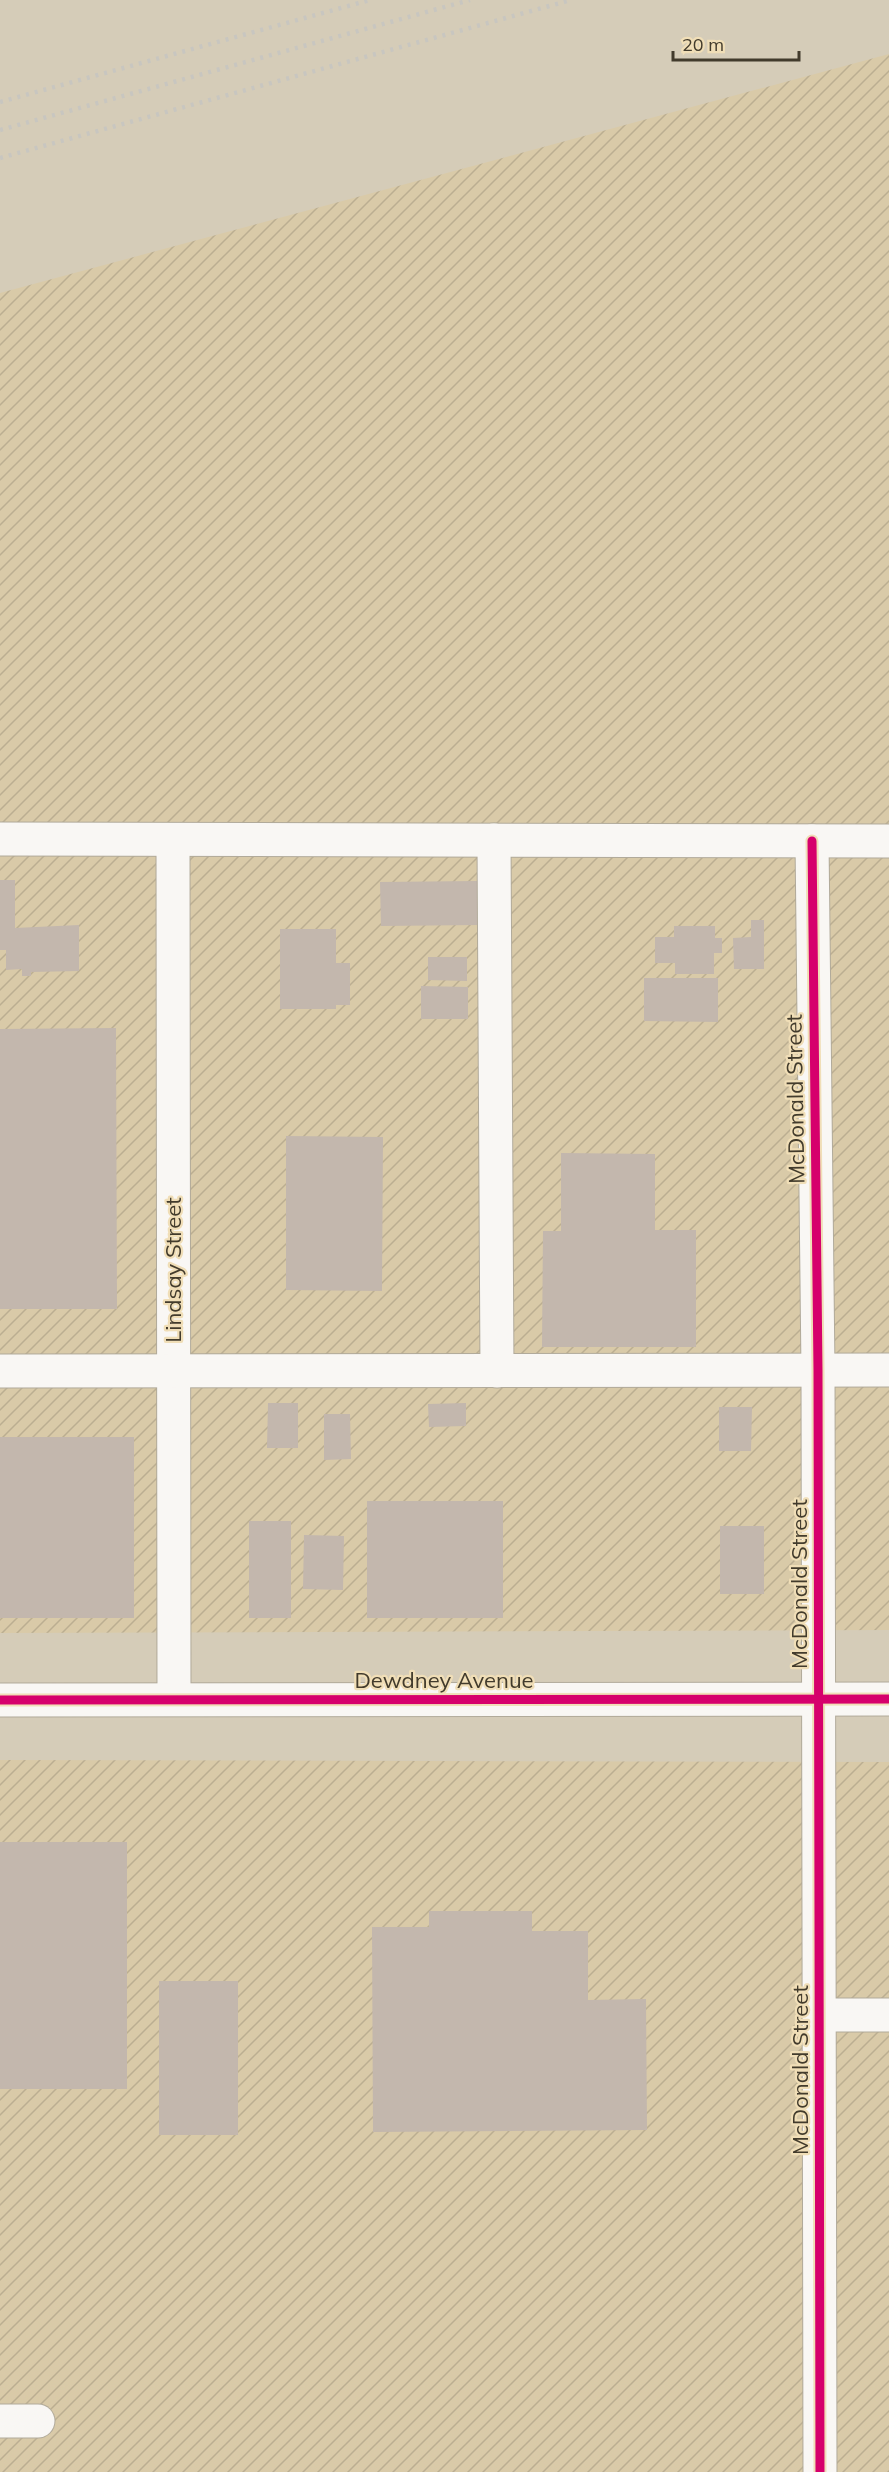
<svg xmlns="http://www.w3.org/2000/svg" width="889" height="2472" viewBox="0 0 889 2472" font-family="Mulish,sans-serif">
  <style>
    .industrial { fill: url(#industrial-furrows) }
    .building { fill: #c3b7ad }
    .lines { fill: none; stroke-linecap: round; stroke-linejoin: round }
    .minor-casing { stroke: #b1aa9a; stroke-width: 35 }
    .minor { stroke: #f9f7f4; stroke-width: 33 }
    .rail { stroke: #c8c6c0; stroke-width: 4.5; stroke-dasharray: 3 6; stroke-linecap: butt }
    .cycleway-casing { stroke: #f0deb7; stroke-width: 13 }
    .cycleway { stroke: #d6006c; stroke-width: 9 }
    .labels { text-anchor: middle; stroke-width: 4.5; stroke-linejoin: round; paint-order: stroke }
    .street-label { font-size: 22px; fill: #423b2c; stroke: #f0deb7 }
  </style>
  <defs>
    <pattern id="industrial-furrows" width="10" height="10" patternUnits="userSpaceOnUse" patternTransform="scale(1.5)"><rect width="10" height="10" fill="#d9caa8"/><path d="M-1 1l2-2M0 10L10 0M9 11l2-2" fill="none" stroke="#bbae91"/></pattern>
  </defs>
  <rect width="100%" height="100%" fill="#d5ccb8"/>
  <!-- industrial -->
  <g class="industrial">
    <polygon points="889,54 889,1630 0,1633 0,293"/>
    <polygon points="0,1760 889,1762 889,2472 0,2472"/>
  </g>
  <!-- building -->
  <g class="building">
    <polygon points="0,880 15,880 15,928 79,925 79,971 31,972 31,976 22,976 22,969 6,970 6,950 0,950"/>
    <polygon points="477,881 478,925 381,926 380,882"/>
    <polygon points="751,920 764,920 764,969 734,969 733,938 751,937"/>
    <polygon points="674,926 715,926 715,938 722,938 722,953 714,953 714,974 675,974 675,963 655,963 655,937 674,937"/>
    <polygon points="280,929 336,929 336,963 350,963 350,1005 336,1005 336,1009 280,1009"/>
    <polygon points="428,957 467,957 467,981 428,980"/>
    <polygon points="644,978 718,978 718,1022 644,1021"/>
    <polygon points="421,986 468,987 468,1019 421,1019"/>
    <polygon points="116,1028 117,1309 0,1309 0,1029"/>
    <polygon points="286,1136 383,1137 382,1291 286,1290"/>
    <polygon points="561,1153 655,1154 655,1230 696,1230 696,1347 542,1347 543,1231 561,1231"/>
    <polygon points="268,1403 298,1403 298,1448 267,1448"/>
    <polygon points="466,1403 466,1426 429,1427 428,1404"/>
    <polygon points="719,1407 752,1407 751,1451 719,1451"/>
    <polygon points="324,1414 350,1414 351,1459 324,1460"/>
    <rect x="0" y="1437" width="134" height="181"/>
    <rect x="367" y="1501" width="136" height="117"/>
    <rect x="249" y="1521" width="42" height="97"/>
    <rect x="720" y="1526" width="44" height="68"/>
    <polygon points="304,1535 344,1536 343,1590 303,1589"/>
    <rect x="0" y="1842" width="127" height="247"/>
    <polygon points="429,1911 532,1911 532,1931 588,1931 588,2000 646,1999 647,2130 373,2132 372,1927 429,1927"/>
    <rect x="159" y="1981" width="79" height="154"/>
  </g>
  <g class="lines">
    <defs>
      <g id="minor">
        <polyline points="0,839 889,841"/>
        <polyline points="173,840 174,1699"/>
        <polyline points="494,840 497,1371"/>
        <polyline points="812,841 818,1370 820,2472"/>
        <polyline points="0,1371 889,1370"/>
        <polyline points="0,1700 889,1699"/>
        <polyline points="819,2015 889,2015"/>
        <polyline points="0,2421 38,2421"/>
      </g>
    </defs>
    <!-- minor casing -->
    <use href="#minor" class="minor-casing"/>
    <!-- minor -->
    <use href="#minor" class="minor"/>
    <!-- rail -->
    <g class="rail">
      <polyline points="0,102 370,0"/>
      <polyline points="0,130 470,0"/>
      <polyline points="0,158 571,0"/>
    </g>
    <defs>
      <g id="cycleway">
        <polyline points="812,841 818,1370 820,2472"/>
        <polyline points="0,1700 889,1699"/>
      </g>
    </defs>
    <!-- cycleway casing -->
    <use href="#cycleway" class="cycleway-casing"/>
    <!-- cycleway -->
    <use href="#cycleway" class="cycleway"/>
  </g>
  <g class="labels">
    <!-- street labels -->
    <g class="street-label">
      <text transform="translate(795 1099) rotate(-91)" y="8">McDonald Street</text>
      <text transform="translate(173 1270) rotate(-90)" y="8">Lindsay Street</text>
      <text transform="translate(799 1584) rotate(-90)" y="8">McDonald Street</text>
      <text x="444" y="1688">Dewdney Avenue</text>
      <text transform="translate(800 2070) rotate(-90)" y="8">McDonald Street</text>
    </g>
  </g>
  <!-- scale -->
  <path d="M673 51v9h126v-9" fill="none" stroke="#423b2c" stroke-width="3"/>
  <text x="682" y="51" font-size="18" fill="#423b2c" stroke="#f0deb7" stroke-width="4.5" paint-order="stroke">20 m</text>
</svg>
